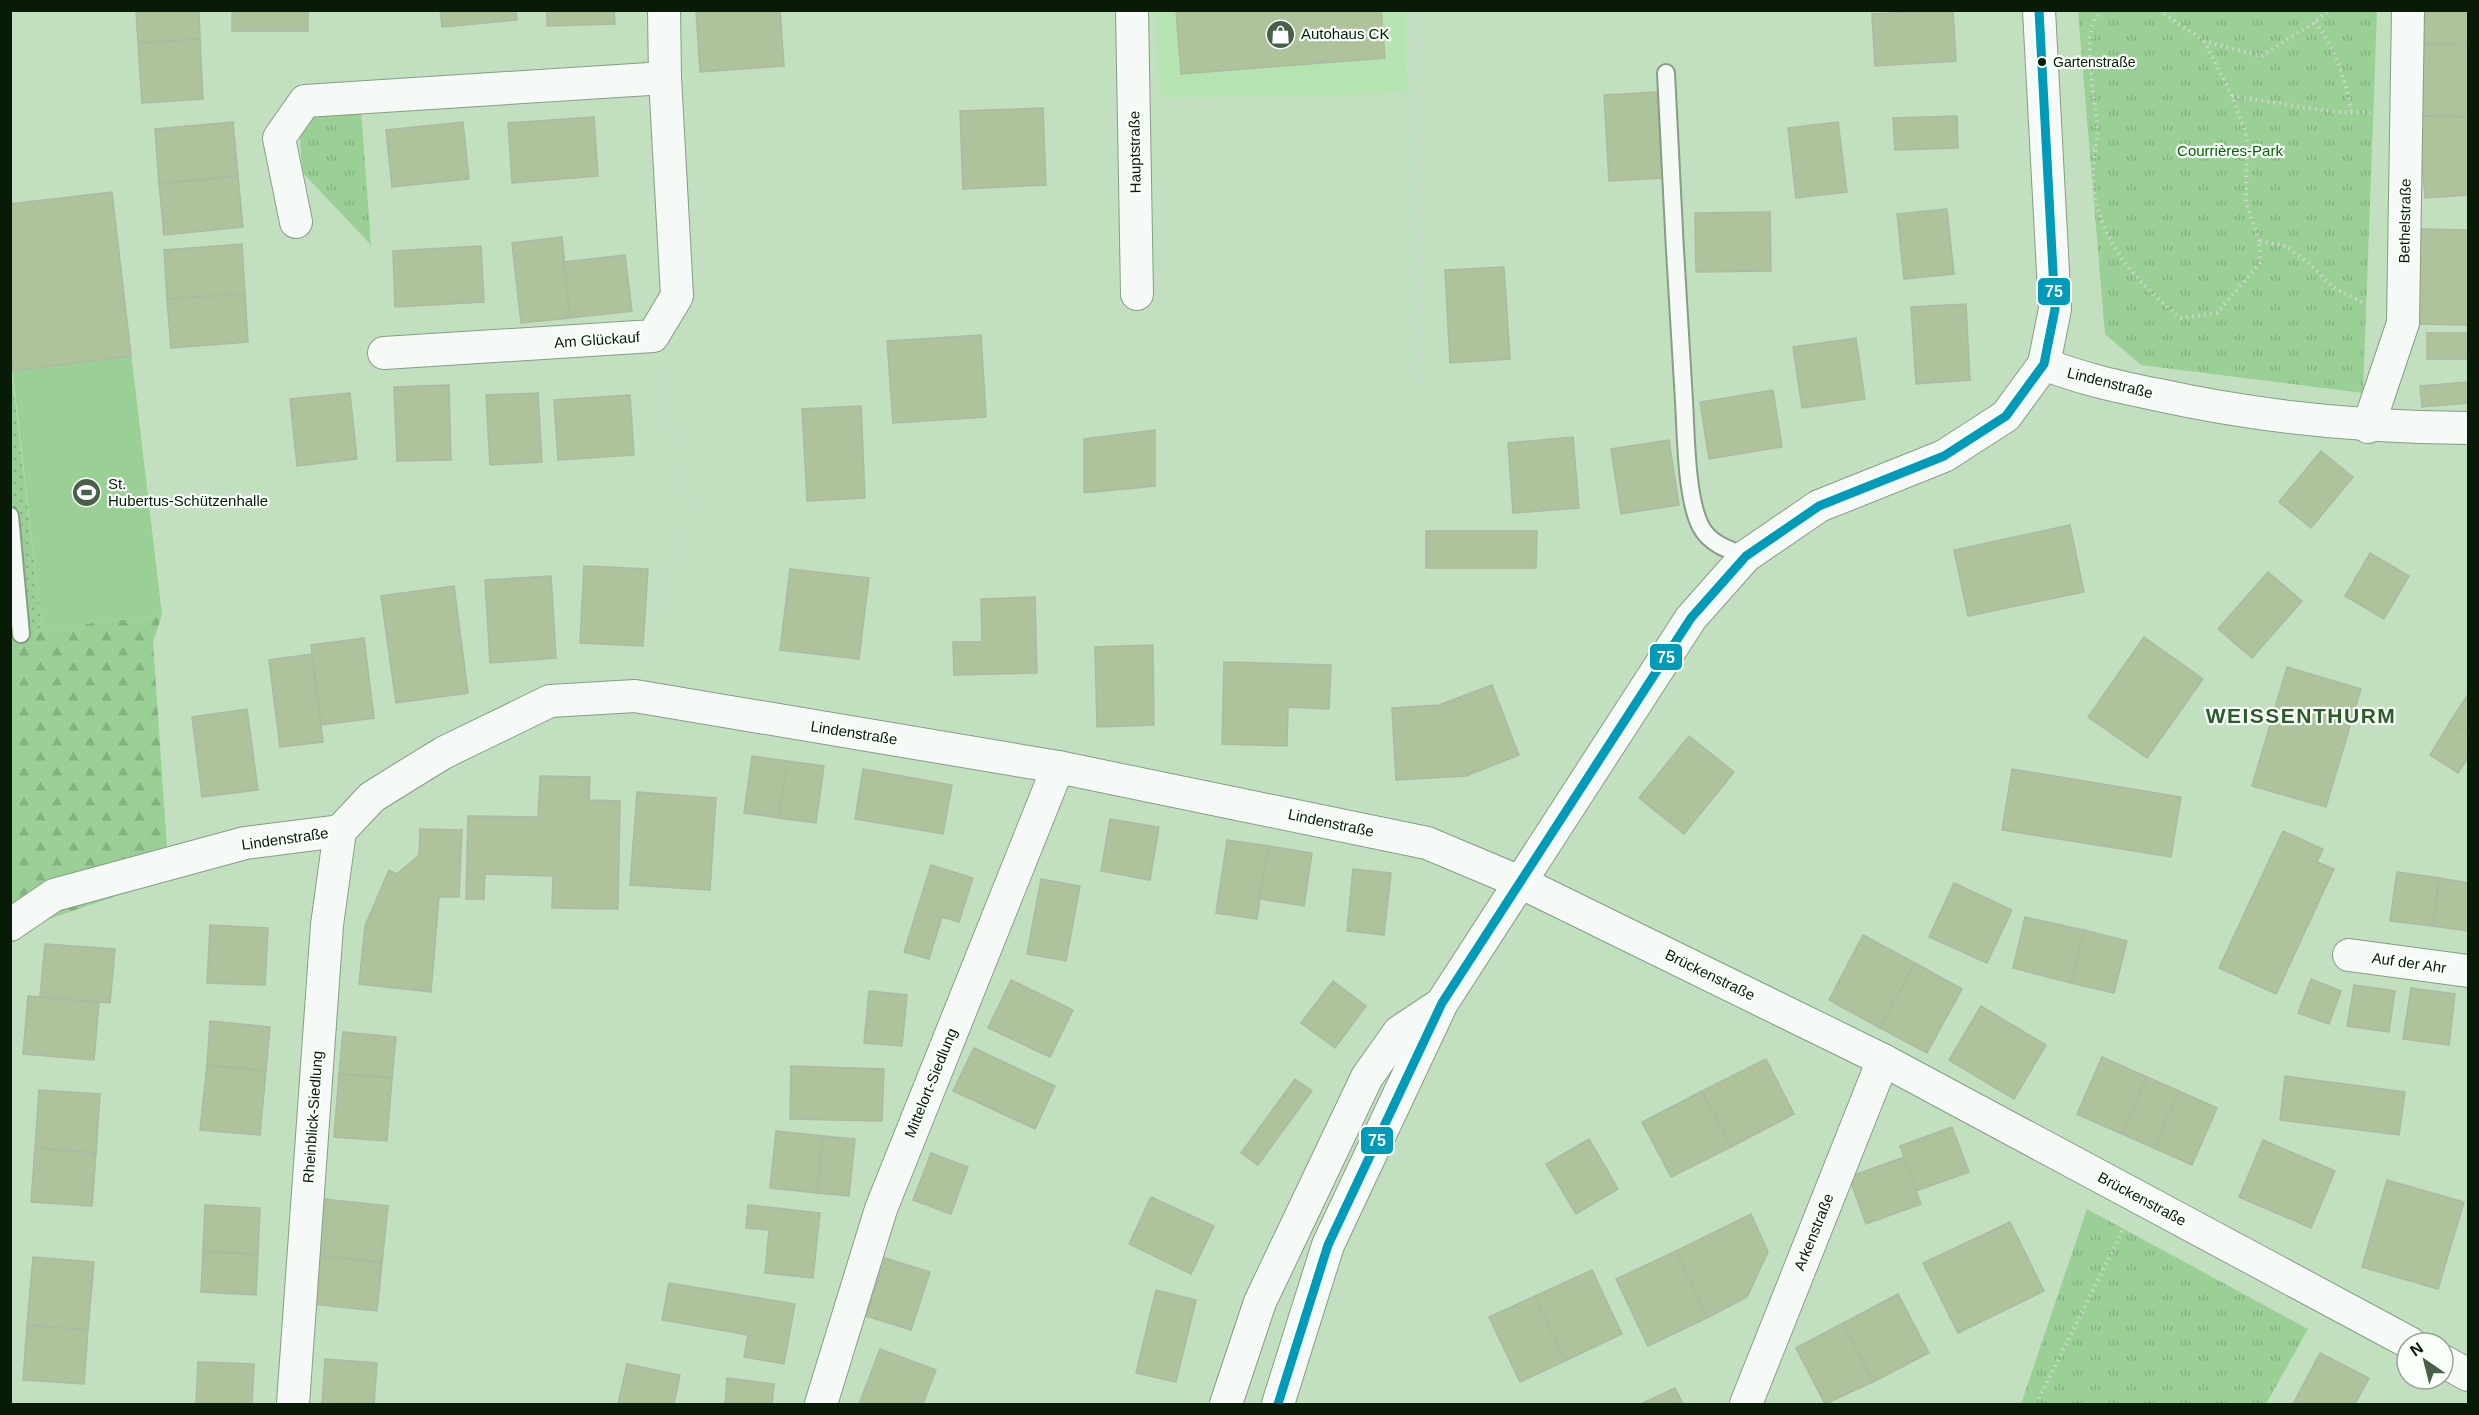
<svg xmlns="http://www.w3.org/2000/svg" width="2479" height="1415" viewBox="0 0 2479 1415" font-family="Helvetica,sans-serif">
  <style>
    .built { fill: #b6e3b2 }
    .grass { fill: url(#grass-dots) }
    .forest { fill: url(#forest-firs) }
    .park { fill: url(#park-tufts) }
    .garden { fill: #9ad096 }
    .building { fill: #aec29c; stroke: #aabba1; stroke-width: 1.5 }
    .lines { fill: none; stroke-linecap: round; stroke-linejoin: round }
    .lane-casing { stroke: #879d86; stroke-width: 20 }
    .street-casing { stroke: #879d86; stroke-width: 34 }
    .path { stroke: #cfd7ce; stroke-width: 4; stroke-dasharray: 1.5 4.5; stroke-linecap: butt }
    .lane { stroke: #f6faf6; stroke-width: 16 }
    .street { stroke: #f6faf6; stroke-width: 32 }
    .bus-1-casing { stroke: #f9fff9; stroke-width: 14 }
    .bus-1 { stroke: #019bba; stroke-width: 9 }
    .bus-dot { fill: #071b07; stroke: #f9fff9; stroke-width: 2 }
    .labels { text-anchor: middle; stroke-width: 4.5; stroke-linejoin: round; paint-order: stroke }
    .bus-label { font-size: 14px; fill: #071b07; stroke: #f9fff9; text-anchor: start }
    .poi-label { font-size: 15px; fill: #071b07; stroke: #f9fff9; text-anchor: start }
    .park-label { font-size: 15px; fill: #046405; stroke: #f9fff9 }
    .street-label { font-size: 15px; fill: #071b07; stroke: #f9fff9 }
    .district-label { font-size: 21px; font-weight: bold; letter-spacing: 1.5px; fill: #2d5b2a; stroke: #f9fff9 }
    .line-badge { stroke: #f9fff9; stroke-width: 2 }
    .badge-label { font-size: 16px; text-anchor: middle; font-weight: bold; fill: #fff }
  </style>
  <defs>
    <pattern id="grass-dots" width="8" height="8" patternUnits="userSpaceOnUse" patternTransform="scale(1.5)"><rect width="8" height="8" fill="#9ad096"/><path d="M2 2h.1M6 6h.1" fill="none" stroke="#83b280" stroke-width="1.8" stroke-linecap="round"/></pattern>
    <pattern id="forest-firs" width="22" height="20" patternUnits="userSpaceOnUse" patternTransform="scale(1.5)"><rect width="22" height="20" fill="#9ad096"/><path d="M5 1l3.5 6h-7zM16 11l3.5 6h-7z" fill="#83b280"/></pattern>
    <pattern id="park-tufts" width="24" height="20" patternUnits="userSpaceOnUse" patternTransform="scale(1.5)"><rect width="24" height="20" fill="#9ad096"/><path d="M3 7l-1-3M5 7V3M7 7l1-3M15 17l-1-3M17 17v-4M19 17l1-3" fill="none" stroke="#83b280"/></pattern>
  </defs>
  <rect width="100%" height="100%" fill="#c2dfc0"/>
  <!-- built -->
  <polygon class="built" points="1155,11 1405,11 1407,94 1160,97"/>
  <!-- grass -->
  <polygon class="grass" points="10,357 42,629 11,642 10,642"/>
  <!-- forest -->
  <polygon class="forest" points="162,615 153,642 169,878 11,932 11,642 42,629"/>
  <!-- park -->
  <g class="park">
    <polygon points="2078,11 2377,11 2363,393 2141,365 2105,334"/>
    <polygon points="361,110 371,245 302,172 300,138 310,116"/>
    <polygon points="2087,1209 2308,1329 2266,1404 2021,1404"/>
  </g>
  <!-- garden -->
  <polygon class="garden" points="112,192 162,615 42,629 11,357 10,204"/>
  <!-- building -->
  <g class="building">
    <polygon points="136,10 199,10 200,39 138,43"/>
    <rect x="232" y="10" width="76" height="21"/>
    <polygon points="440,10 516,10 517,20 442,27"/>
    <polygon points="547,10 614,10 615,24 547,26"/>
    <polygon points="696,10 780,10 784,66 700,72"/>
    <polygon points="1176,10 1381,10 1385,58 1181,74"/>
    <polygon points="1953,10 1956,61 1875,66 1872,14"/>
    <polygon points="2420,10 2468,10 2468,45 2419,44"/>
    <polygon points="200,39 203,99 142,103 138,43"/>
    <polygon points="2419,44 2468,45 2468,117 2418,116"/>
    <polygon points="1657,92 1663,178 1609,181 1604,95"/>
    <polygon points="1043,108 1046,185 963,189 960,111"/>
    <polygon points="1957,116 1958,148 1895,150 1893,118"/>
    <polygon points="2418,116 2468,117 2468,195 2425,198"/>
    <polygon points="594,117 598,176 512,183 508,123"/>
    <polygon points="233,122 238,176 159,184 155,129"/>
    <polygon points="463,122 469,179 392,187 386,130"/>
    <polygon points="1838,122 1847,192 1796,198 1788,128"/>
    <polygon points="238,176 243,227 164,235 159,184"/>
    <polygon points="112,192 131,356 12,371 10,204"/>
    <polygon points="1947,209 1954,274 1904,279 1897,214"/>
    <polygon points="1770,212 1771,271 1696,272 1695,213"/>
    <polygon points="2420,229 2468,230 2468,325 2418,324"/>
    <polygon points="562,237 570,318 521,323 512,243"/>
    <polygon points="242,244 245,294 167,299 164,250"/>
    <polygon points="481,246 484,302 395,307 393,251"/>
    <polygon points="625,255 632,311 570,318 564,262"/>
    <polygon points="1504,267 1510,359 1450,363 1445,270"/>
    <polygon points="245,294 248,342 171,348 167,299"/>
    <polygon points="1966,304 1970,380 1916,384 1911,307"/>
    <rect x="2427" y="333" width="41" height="26"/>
    <polygon points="981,335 986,417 893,423 887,341"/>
    <polygon points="1856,338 1865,399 1802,408 1793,347"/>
    <polygon points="2468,382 2468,403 2422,407 2420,386"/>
    <polygon points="449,385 451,460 397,461 394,387"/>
    <polygon points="1773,390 1782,447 1709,459 1700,402"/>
    <polygon points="350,393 357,459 297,466 290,399"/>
    <polygon points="538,393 542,462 490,465 486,395"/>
    <polygon points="630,395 634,455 558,460 554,400"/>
    <polygon points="861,406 865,498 807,501 802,409"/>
    <polygon points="1155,430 1155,486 1084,493 1084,439"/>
    <polygon points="1573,437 1579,508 1513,513 1508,443"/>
    <polygon points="1669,440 1679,505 1621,514 1611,449"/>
    <polygon points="2321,451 2353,477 2311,528 2279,502"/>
    <polygon points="2070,525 2084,592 1968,616 1954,550"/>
    <polygon points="1426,531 1537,531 1536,568 1426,568"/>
    <polygon points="2370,553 2409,576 2384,619 2345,596"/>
    <polygon points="584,566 648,569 643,646 580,643"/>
    <polygon points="790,569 869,578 859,659 780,650"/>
    <polygon points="2268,572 2302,601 2252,658 2218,629"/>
    <polygon points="551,576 556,658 490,663 485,580"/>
    <polygon points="454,586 468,693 396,703 381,596"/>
    <polygon points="1035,597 1037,673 954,675 953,642 982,642 981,599"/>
    <polygon points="2144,637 2203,679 2147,758 2088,717"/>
    <polygon points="364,638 374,718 321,725 311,645"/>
    <polygon points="1153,645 1154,725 1097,727 1095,647"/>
    <polygon points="312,654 323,742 280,747 269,660"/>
    <polygon points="1224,662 1331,665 1329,709 1288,707 1287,746 1222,744"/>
    <polygon points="2287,667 2361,689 2326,807 2252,786"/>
    <polygon points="1492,685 1519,755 1466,776 1396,780 1392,708 1439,705"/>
    <polygon points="2468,694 2468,734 2450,722"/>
    <polygon points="247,709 258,790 202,797 192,717"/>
    <polygon points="2450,722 2468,734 2468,758 2458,773 2430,755"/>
    <polygon points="1689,736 1734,772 1684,834 1639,798"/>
    <polygon points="752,756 787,761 779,818 744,813"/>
    <polygon points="787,761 824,766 816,823 779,818"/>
    <polygon points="863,769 952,785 943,834 855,819"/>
    <polygon points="2012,769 2181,797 2171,857 2002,830"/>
    <polygon points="540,776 590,777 589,800 620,801 618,909 552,908 553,876 485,874 484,899 466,899 468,816 538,817"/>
    <polygon points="637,792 716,798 710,890 630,885"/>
    <polygon points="1110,819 1159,827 1150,880 1101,871"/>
    <polygon points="420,829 462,830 459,897 439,897 431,992 359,984 365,926 389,870 397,874 419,855"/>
    <polygon points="2283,831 2323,849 2317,862 2334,869 2276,994 2219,968"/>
    <polygon points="1227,840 1268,846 1257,919 1216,913"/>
    <polygon points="1268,846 1312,853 1304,906 1260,899"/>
    <polygon points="931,865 973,878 959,922 942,917 929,959 904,952"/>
    <polygon points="1353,869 1391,873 1384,935 1347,931"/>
    <polygon points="2397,872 2439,878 2433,926 2390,921"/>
    <polygon points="2439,878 2468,883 2468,931 2433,926"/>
    <polygon points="1041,879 1080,886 1066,961 1027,954"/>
    <polygon points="1954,883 2012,910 1987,963 1929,937"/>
    <polygon points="2025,917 2084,930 2071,983 2013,968"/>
    <polygon points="210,925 268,928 265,985 207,983"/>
    <polygon points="2084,930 2127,941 2114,993 2071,983"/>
    <polygon points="1863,935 1915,963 1880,1028 1829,1000"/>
    <polygon points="45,944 115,949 110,1003 40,997"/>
    <polygon points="1915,963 1962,989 1927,1053 1880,1028"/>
    <polygon points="2311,979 2341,991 2329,1024 2298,1013"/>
    <polygon points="1011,980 1073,1010 1050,1057 988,1028"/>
    <polygon points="1333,981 1366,1006 1335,1048 1301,1023"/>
    <polygon points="2354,985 2395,991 2389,1032 2347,1026"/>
    <polygon points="2411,988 2455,994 2449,1045 2403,1039"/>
    <polygon points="869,991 907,995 902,1046 864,1043"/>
    <polygon points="28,996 99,1003 94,1060 23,1054"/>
    <polygon points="1981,1006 2046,1045 2014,1099 1949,1060"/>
    <polygon points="210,1021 270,1027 266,1071 207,1065"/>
    <polygon points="343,1032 396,1037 392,1078 339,1074"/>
    <polygon points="974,1048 1055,1086 1035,1129 953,1091"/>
    <polygon points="2102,1057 2147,1077 2122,1134 2077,1114"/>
    <polygon points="1766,1059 1794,1114 1731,1147 1702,1091"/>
    <polygon points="207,1065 266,1071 260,1135 200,1130"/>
    <polygon points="791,1066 884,1069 882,1121 790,1119"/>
    <polygon points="339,1074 392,1078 387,1141 334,1137"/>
    <polygon points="2285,1076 2405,1092 2399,1135 2280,1120"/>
    <polygon points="2147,1077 2179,1091 2154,1148 2122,1134"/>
    <polygon points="1295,1079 1312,1091 1258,1165 1241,1153"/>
    <polygon points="39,1090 100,1094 96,1153 35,1148"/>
    <polygon points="1702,1091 1731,1147 1671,1177 1642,1122"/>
    <polygon points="2179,1091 2217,1108 2192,1165 2154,1148"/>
    <polygon points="1952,1127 1969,1172 1916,1191 1900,1146"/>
    <polygon points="776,1131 823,1136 817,1193 770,1188"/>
    <polygon points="823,1136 855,1139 849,1196 817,1193"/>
    <polygon points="1589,1139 1618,1189 1576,1214 1546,1164"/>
    <polygon points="2263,1140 2335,1171 2311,1228 2239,1197"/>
    <polygon points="35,1148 96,1153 92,1206 31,1202"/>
    <polygon points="931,1153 968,1167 951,1214 913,1200"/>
    <polygon points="1904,1157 1921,1204 1866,1224 1849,1177"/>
    <polygon points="2387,1180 2464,1202 2438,1289 2362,1267"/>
    <polygon points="1151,1197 1214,1226 1191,1274 1129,1244"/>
    <polygon points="324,1199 388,1206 382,1263 318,1255"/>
    <polygon points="205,1205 260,1208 258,1254 203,1252"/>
    <polygon points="748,1205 820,1213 813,1278 765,1273 769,1230 746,1228"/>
    <polygon points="1751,1214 1768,1252 1747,1297 1707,1318 1676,1251"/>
    <polygon points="2010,1222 2044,1291 1958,1333 1923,1263"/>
    <polygon points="1676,1251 1707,1318 1648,1346 1616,1279"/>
    <polygon points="203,1252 258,1254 256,1295 201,1292"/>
    <polygon points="318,1255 382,1263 377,1311 313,1304"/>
    <polygon points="33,1257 94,1262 88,1330 27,1325"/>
    <polygon points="885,1258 930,1272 911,1330 866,1316"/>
    <polygon points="1592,1270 1622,1334 1565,1361 1535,1296"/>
    <polygon points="669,1283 795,1304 784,1364 744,1357 748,1335 662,1320"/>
    <polygon points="1156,1290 1196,1300 1176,1382 1136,1373"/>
    <polygon points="1898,1294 1929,1353 1873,1382 1843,1323"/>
    <polygon points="1535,1296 1565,1361 1520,1382 1489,1317"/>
    <polygon points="1843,1323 1873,1382 1825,1404 1796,1348"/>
    <polygon points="27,1325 88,1330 84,1384 23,1380"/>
    <polygon points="880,1349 936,1370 923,1404 859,1404"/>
    <polygon points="2320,1353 2369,1378 2355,1404 2293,1404"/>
    <polygon points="325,1359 377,1363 374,1404 322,1404"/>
    <polygon points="198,1362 254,1364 252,1404 196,1404"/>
    <polygon points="627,1364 680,1375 674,1404 618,1404"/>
    <polygon points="727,1378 774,1384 772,1404 725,1404"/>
    <polygon points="1675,1388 1683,1404 1641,1404"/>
  </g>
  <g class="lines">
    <defs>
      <g id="lane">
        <path d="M 1666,73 C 1671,182 1677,292 1684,401 C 1686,434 1686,499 1701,527 C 1710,544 1729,550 1746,556"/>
        <polyline points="10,516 21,634"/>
      </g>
      <g id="street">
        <polyline points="1132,10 1137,294"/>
        <polyline points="296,222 279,138 305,101 665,78 664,10"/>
        <polyline points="384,353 653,336 677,296 665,78"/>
        <path d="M 2044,364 C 2082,379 2119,387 2159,395 C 2263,418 2363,427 2468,428"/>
        <polyline points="2368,427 2403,323 2408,10"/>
        <polyline points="10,925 54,895 245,843 340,831 372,797 443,753 550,701 635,696 1058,767 1427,843 1520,882 1883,1060 2410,1343"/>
        <polyline points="2349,955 2468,971"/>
        <polyline points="2443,1361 2468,1375"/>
        <polyline points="293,1404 327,925 340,831"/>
        <polyline points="821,1404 881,1209 1058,767"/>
        <polyline points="1226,1404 1260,1302 1367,1077 1399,1032 1441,1004"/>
        <polyline points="1278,1404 1328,1245 1442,1003 1691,618 1746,556 1819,506 1944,456 2006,416 2044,364 2055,309 2039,10"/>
        <polyline points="1746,1404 1883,1060"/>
      </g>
    </defs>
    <!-- lane casing -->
    <use href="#lane" class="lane-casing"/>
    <!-- street casing -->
    <use href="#street" class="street-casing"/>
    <!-- path -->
    <g class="path">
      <polyline points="1420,10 1421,386"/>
      <path d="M 2102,10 C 2100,14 2096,17 2094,21 C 2084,38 2094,101 2097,121 C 2099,140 2092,160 2093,180 C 2097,240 2137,283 2181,318 L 2217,313 L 2260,263 L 2259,241 L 2286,246 L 2310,264 L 2333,287 L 2368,305"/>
      <polyline points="2159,10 2204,41 2261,56 2315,22 2328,10"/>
      <path d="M 2315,22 C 2336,50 2345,77 2351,111"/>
      <polyline points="2204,41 2232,96 2247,138 2246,202 2259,241"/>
      <polyline points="2232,96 2336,112 2371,113"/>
      <polyline points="2081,152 2095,149"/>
      <polyline points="645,661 689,509 660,369"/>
      <polyline points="2036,1404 2123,1230"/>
    </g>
    <!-- lane -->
    <use href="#lane" class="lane"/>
    <!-- street -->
    <use href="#street" class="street"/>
    <defs>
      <polyline id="bus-1" points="1278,1404 1328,1245 1442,1003 1691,618 1746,556 1819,506 1944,456 2006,416 2044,364 2055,309 2039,10"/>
    </defs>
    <!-- bus-1 casing -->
    <use href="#bus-1" class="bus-1-casing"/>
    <!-- bus-1 -->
    <use href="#bus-1" class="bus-1"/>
  </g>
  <!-- icons -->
  <defs>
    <symbol id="shop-disc" viewBox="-11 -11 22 22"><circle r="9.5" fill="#486048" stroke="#f9fff9"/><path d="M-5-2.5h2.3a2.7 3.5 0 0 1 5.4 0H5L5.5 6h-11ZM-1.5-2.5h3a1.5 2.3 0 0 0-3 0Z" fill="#fff"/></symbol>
    <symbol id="stadium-disc" viewBox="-11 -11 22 22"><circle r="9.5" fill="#486048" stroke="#f9fff9"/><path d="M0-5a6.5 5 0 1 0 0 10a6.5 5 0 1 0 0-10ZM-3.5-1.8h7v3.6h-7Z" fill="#fff"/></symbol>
  </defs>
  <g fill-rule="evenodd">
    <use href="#shop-disc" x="1264" y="18" width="33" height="33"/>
    <use href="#stadium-disc" x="70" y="476" width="33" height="33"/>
  </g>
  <!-- markers -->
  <circle class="bus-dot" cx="2042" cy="62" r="5"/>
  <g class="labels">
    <!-- bus labels -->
    <g class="bus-label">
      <text x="2053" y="67">Gartenstraße</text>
    </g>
    <!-- poi labels -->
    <g class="poi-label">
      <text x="1301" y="39">Autohaus CK</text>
      <text x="108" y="489">St.<tspan x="108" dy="17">Hubertus-Schützenhalle</tspan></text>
    </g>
    <!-- park labels -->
    <g class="park-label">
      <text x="2230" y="156">Courrières-Park</text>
    </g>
    <!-- street labels -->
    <g class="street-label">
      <text transform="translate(1135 152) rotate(-91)" y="5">Hauptstraße</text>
      <text transform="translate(2405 221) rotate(-89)" y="5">Bethelstraße</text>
      <text transform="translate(597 340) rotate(-4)" y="5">Am Glückauf</text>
      <text transform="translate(2110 383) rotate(14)" y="5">Lindenstraße</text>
      <text transform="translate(854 733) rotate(9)" y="5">Lindenstraße</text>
      <text transform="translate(1331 823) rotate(12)" y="5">Lindenstraße</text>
      <text transform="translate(285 839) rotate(-8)" y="5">Lindenstraße</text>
      <text transform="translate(2409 963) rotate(8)" y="5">Auf der Ahr</text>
      <text transform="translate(1710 975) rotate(26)" y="5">Brückenstraße</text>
      <text transform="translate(931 1083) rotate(-68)" y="5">Mittelort-Siedlung</text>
      <text transform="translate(313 1117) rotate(-86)" y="5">Rheinblick-Siedlung</text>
      <text transform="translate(2142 1199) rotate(28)" y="5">Brückenstraße</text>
      <text transform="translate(1814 1232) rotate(-68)" y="5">Arkenstraße</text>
    </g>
    <!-- district labels -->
    <g class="district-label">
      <text x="2301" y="723">WEISSENTHURM</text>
    </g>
  </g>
  <g class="line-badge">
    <rect x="2037" y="277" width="34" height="29" rx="6" fill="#019bba"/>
    <rect x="1649" y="643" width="34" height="28" rx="6" fill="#019bba"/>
    <rect x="1360" y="1126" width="34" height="29" rx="6" fill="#019bba"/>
  </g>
  <g class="badge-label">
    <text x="2054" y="297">75</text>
    <text x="1666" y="663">75</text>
    <text x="1377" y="1146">75</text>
  </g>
  <!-- border -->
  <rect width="2479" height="1415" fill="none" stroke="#071b07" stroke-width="24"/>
  <!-- north arrow -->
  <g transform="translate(2425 1361) rotate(325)"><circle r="28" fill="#f9fff9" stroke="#98a498" stroke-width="1.5"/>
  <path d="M0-4.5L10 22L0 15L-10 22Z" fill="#486048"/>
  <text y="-9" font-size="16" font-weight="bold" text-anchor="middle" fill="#071b07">N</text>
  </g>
</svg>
